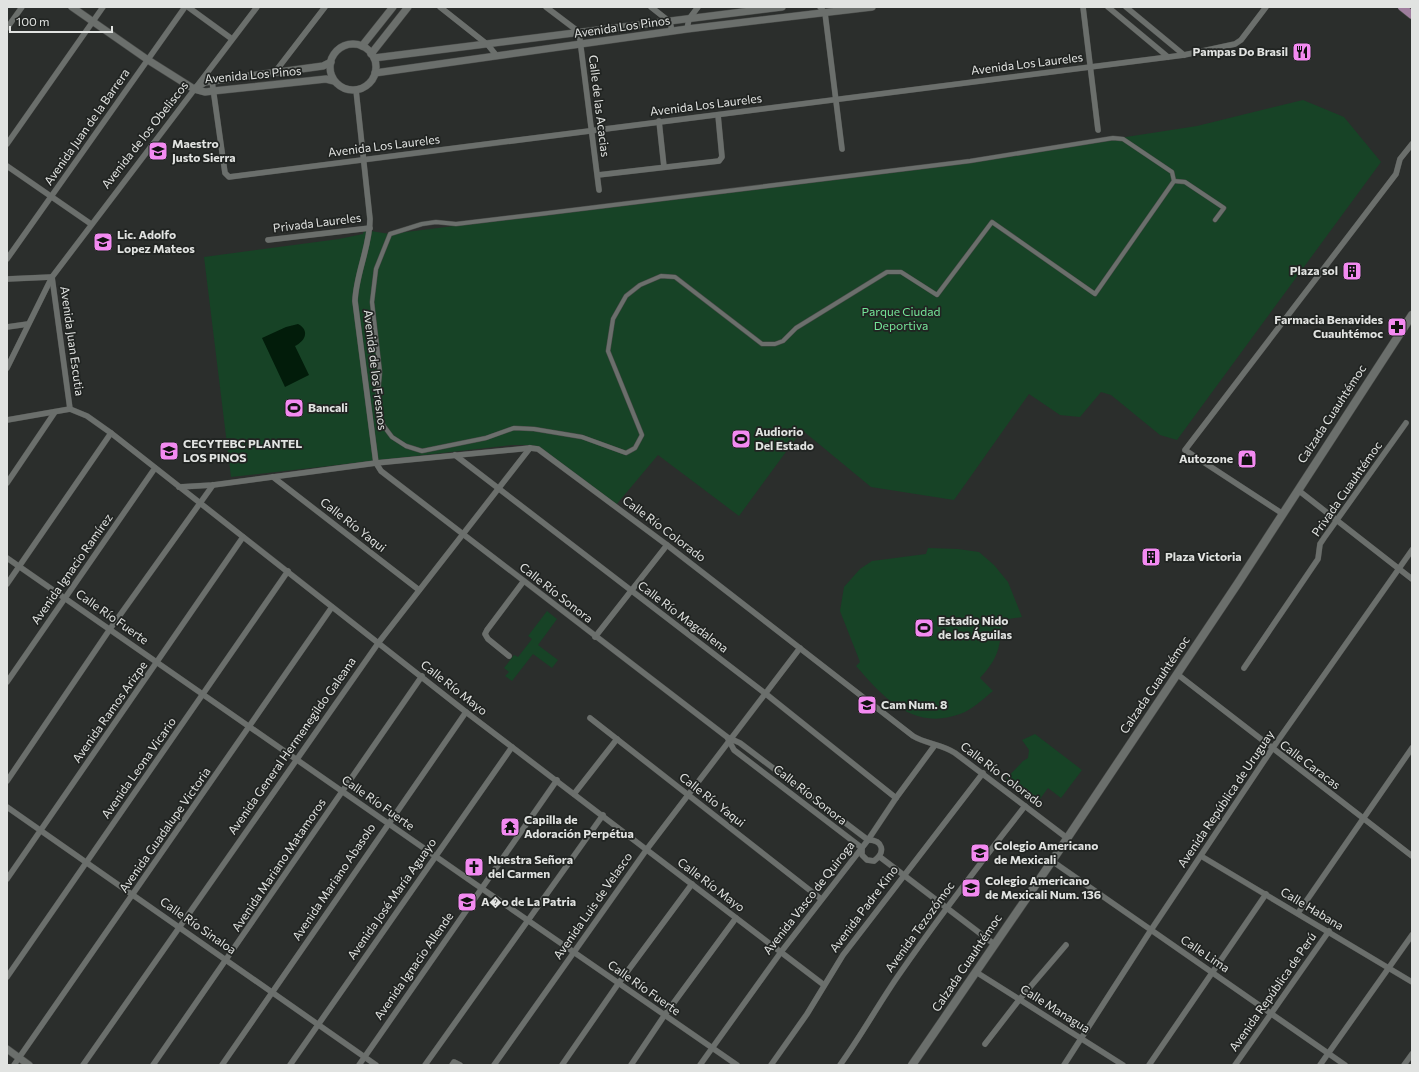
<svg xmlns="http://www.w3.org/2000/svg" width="1419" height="1072" viewBox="0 0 1419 1072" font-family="Commissioner,sans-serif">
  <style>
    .green { fill: #174326 }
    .water { fill: #021c0a }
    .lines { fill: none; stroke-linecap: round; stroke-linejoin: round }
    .pedestrian-casing { stroke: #494b49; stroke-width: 5 }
    .minor-casing { stroke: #494b49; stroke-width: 6 }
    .tertiary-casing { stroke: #494b49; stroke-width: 8 }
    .secondary-casing { stroke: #494b49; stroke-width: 9 }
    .primary-casing { stroke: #494b49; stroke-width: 9 }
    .pedestrian { stroke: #6b6f6c; stroke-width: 4 }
    .minor { stroke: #6b6f6c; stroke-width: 5.5 }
    .tertiary { stroke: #6b6f6c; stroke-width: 7 }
    .secondary { stroke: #6b6f6c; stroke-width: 8 }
    .primary { stroke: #9e7d9d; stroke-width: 8 }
    .labels { text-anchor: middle; stroke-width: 3.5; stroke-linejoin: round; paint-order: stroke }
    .street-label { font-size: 12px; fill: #e1e3e1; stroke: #212422 }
    .poi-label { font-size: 12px; font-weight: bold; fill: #e1e3e1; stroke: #212422; text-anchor: start }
    .park-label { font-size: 12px; fill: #75e699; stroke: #212422 }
  </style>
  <rect width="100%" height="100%" fill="#2b2e2c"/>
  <!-- green -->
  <g class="green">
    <polygon points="1303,100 1344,117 1381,162 1177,440 1160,435 1111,395 1101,392 1080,417 1060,415 1029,394 954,500 871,487 802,430 739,516 658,455 616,505 533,445 512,445 231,477 204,257 339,239 363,234 364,230 390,234 970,161 1197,126"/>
    <path d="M 928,548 L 958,549 L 979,552 L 994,565 L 1008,582 L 1022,617 L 1002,620 C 1000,648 999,657 980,678 L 993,691 C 983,699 972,710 960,714 C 913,731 884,698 856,666 L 860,662 L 840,611 L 844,587 L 860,569 L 872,561 L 926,554 Z"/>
    <polygon points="547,611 557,619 538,645 558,660 552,668 533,654 512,681 505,676 509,672 504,668 514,655 518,657 532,639 528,636"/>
    <polygon points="1035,734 1082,770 1061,798 1048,788 1037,803 1006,779 1023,761 1028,758 1029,750 1022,740"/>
  </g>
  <!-- water -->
  <path class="water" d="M 298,324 C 311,331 304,342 295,346 L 309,375 L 285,387 L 262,338 L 286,327 Z"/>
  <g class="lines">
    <defs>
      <g id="pedestrian">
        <polygon points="1113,138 1123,139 1172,172 1174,181 1095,294 992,222 937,295 901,272 887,272 796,328 783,341 775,344 762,344 675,277 661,276 640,285 626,296 613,319 608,351 642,435 635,448 626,453 582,437 534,429 514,428 486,438 422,451 406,446 392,437 383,425 377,404 380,372 372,302 376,269 390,234 422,224 436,222 456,224 540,214 970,161"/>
        <polyline points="1174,181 1185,182 1224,208 1215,220"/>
      </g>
      <g id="minor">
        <polyline points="188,7 232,39"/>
        <polyline points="440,7 488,45 496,55"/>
        <polyline points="546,7 579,32 599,190"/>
        <polyline points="651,7 670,22 672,31"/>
        <polyline points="820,7 825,13 842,149"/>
        <polyline points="1083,7 1098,130"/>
        <polyline points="1108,7 1168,57"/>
        <polyline points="1126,7 1184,55"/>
        <polyline points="7,28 22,7"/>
        <polyline points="687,29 689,19 698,7"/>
        <polyline points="275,72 325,7"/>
        <polyline points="212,81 225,173 229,177 1184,55 1235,44 1241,40 1266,7"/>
        <path d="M 356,90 L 370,219 C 370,247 356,273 355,301 L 376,463 L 381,471 L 727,737 L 740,743 L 868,840 C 883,840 886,852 874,861 L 867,860 L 862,855 L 862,848 L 734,750 L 727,737"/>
        <polyline points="659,121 664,167"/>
        <polyline points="7,144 103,7"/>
        <polyline points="7,166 91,224"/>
        <polyline points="598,175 719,161 722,157 718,115"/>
        <polyline points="268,240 370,228"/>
        <polyline points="7,259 185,7"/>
        <polyline points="52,277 70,409"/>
        <polyline points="7,279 52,277"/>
        <polyline points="7,327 28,324"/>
        <polyline points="7,368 52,277 257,7"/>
        <polyline points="70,409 87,416 111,433 466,712 824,985"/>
        <polyline points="7,420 70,409"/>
        <polyline points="455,455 766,694 896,798"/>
        <polyline points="273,477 419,590"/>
        <polyline points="7,483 55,412"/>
        <path d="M 179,487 L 213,485 L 376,463 L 530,448 L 538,449 L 667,545 L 913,736 C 926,744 942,744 955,753 L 1067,838"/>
        <polyline points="1298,490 1412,579"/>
        <polyline points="1283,514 1185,450 1396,174 1400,159 1412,144"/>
        <path d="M 7,558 C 250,727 493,897 737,1065"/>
        <polyline points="7,584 111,433"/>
        <polyline points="595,637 667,545"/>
        <polyline points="509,656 488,639 485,634 487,630 523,582"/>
        <polyline points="1244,668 1318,559 1320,544 1324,538 1406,423"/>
        <polyline points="1177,674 1412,856"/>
        <polyline points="7,682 155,468"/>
        <polyline points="590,718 821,899"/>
        <polyline points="7,781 110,629 213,485"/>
        <polyline points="574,794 617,739"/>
        <polyline points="7,807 376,1065"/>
        <polyline points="1201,856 1412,982"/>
        <polyline points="880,857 994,944"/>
        <polyline points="1052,861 1345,1065"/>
        <polyline points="7,879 243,537"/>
        <polyline points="1298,913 1412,748"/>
        <polyline points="976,972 1123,1065"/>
        <polyline points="7,977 288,571"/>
        <polyline points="985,1044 1019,1000 1066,945"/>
        <polyline points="14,1065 332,607"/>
        <polyline points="83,1065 379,642 530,448"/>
        <polyline points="153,1065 422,676"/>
        <polyline points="222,1065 466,712"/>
        <polyline points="290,1065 512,747"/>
        <polyline points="359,1065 557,780"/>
        <polyline points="425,1065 603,815"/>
        <polyline points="452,1065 454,1062 460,1065"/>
        <polyline points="494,1065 647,849 800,648"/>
        <polyline points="562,1065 618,984 692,884"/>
        <polyline points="631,1065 664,1016 736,918"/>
        <polyline points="700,1065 781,952 868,840 896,798 935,745"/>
        <polyline points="771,1065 807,1014 843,955 983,773"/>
        <path d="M 840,1065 C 861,1036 878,1005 898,976 C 938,918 981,862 1025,806"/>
        <polyline points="1064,1065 1151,930 1272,749 1412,550"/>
        <polyline points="1149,1065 1266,894"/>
        <polyline points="1235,1065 1329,931"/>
        <polyline points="1320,1065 1412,935"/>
        <polyline points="1404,1065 1412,1054"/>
      </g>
      <g id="tertiary">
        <polyline points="72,7 148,60 194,89 205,92 213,91 326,79 334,81"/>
        <circle cx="353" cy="67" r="23"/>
        <polyline points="362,46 393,7"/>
        <polyline points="371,54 408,7"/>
        <polyline points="374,58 782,7"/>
        <polyline points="375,73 687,29 872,7"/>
        <polyline points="194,89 205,82 323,66 331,62"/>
        <polyline points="7,1049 29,1065"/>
      </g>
      <polyline id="secondary" points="912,1065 1052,861 1238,583 1412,315"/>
      <polyline id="primary" points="1402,7 1412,15"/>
    </defs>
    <!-- pedestrian casing -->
    <use href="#pedestrian" class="pedestrian-casing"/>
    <!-- minor casing -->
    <use href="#minor" class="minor-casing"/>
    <!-- tertiary casing -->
    <use href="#tertiary" class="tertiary-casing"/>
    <!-- secondary casing -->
    <use href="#secondary" class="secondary-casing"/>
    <!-- primary casing -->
    <use href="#primary" class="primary-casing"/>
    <!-- pedestrian -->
    <use href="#pedestrian" class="pedestrian"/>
    <!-- minor -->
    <use href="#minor" class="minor"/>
    <!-- tertiary -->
    <use href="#tertiary" class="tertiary"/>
    <!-- secondary -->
    <use href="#secondary" class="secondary"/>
    <!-- primary -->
    <use href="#primary" class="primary"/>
  </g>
  <!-- icons -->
  <defs>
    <symbol id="restaurant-square" viewBox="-11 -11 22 22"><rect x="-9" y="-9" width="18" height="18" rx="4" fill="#f38af1" stroke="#212422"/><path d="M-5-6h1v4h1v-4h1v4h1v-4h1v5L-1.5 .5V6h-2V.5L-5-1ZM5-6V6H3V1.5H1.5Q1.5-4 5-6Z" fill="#111"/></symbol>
    <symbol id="school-square" viewBox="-11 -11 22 22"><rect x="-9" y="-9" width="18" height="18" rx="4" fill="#f38af1" stroke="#212422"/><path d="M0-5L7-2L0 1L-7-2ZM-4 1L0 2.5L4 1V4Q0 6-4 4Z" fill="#111"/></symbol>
    <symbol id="building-square" viewBox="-11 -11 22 22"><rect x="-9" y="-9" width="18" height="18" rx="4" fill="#f38af1" stroke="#212422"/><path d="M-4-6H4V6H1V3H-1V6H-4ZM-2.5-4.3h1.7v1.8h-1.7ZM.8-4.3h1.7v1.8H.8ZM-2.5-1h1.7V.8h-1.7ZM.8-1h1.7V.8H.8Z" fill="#111"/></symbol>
    <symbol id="pharmacy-square" viewBox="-11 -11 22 22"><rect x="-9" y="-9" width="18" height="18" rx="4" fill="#f38af1" stroke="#212422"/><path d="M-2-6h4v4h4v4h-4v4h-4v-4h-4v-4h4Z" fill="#111"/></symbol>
    <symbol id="stadium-square" viewBox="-11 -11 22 22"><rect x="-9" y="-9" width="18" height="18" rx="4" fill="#f38af1" stroke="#212422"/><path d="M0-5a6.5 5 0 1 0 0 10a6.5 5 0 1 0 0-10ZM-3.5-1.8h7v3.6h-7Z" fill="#111"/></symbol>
    <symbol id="university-square" viewBox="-11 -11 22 22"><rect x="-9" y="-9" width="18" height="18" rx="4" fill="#f38af1" stroke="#212422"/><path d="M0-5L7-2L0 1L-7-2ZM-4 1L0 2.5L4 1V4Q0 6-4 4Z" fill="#111"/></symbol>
    <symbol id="shop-square" viewBox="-11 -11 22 22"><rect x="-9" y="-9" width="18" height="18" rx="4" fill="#f38af1" stroke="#212422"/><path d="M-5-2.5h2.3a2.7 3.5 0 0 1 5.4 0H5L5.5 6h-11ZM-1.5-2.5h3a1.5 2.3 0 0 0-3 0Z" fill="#111"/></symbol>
    <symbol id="temple-square" viewBox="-11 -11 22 22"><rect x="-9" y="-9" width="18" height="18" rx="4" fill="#f38af1" stroke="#212422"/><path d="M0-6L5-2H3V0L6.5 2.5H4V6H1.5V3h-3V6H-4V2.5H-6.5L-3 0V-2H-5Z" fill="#111"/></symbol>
    <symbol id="church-square" viewBox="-11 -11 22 22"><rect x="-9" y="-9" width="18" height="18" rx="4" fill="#f38af1" stroke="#212422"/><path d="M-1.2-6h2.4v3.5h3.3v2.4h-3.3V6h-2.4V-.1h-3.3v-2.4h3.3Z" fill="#111"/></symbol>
  </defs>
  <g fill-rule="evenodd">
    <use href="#restaurant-square" x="1291" y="41" width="22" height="22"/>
    <use href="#school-square" x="147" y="140" width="22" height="22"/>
    <use href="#school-square" x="92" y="231" width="22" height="22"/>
    <use href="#building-square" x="1341" y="260" width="22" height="22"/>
    <use href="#pharmacy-square" x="1386" y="316" width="22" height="22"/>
    <use href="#stadium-square" x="283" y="397" width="22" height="22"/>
    <use href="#stadium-square" x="730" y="428" width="22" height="22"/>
    <use href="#university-square" x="158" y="440" width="22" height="22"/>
    <use href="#shop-square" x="1236" y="448" width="22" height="22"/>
    <use href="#building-square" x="1140" y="546" width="22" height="22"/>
    <use href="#stadium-square" x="913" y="617" width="22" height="22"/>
    <use href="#school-square" x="856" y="694" width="22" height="22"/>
    <use href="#temple-square" x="499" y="816" width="22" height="22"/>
    <use href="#school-square" x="969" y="842" width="22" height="22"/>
    <use href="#church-square" x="463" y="856" width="22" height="22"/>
    <use href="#school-square" x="960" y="877" width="22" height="22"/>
    <use href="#school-square" x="456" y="891" width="22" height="22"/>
  </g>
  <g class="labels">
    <!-- street labels -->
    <g class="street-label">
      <text transform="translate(622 27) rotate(-8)" y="4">Avenida Los Pinos</text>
      <text transform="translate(1027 64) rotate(-7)" y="4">Avenida Los Laureles</text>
      <text transform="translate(253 75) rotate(-5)" y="4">Avenida Los Pinos</text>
      <text transform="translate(706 105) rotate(-7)" y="4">Avenida Los Laureles</text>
      <text transform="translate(599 106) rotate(83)" y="4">Calle de las Acacias</text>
      <text transform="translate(87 127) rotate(-55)" y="4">Avenida Juan de la Barrera</text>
      <text transform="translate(145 135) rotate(-52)" y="4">Avenida de los Obeliscos</text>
      <text transform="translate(384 146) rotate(-7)" y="4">Avenida Los Laureles</text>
      <text transform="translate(317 223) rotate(-7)" y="4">Privada Laureles</text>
      <text transform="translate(72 341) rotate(82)" y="4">Avenida Juan Escutia</text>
      <text transform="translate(375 370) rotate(83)" y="4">Avenida de los Fresnos</text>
      <text transform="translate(1332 414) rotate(-57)" y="4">Calzada Cuauhtémoc</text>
      <text transform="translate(1347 489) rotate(-55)" y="4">Privada Cuauhtémoc</text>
      <text transform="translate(353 525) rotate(38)" y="4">Calle Río Yaqui</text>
      <text transform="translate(664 529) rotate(37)" y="4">Calle Río Colorado</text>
      <text transform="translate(72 569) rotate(-55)" y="4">Avenida Ignacio Ramírez</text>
      <text transform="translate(556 593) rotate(38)" y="4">Calle Río Sonora</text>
      <text transform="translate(112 617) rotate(35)" y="4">Calle Río Fuerte</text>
      <text transform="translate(683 617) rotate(37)" y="4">Calle Río Magdalena</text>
      <text transform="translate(1155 685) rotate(-56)" y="4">Calzada Cuauhtémoc</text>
      <text transform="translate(454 688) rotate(38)" y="4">Calle Río Mayo</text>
      <text transform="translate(110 712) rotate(-55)" y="4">Avenida Ramos Arizpe</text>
      <text transform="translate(292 746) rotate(-55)" y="4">Avenida General Hermenegildo Galeana</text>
      <text transform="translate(1310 765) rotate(37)" y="4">Calle Caracas</text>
      <text transform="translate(139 768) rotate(-55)" y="4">Avenida Leona Vicario</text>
      <text transform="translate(1002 775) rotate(37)" y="4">Calle Río Colorado</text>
      <text transform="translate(810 795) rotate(38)" y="4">Calle Río Sonora</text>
      <text transform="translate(1226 799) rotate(-56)" y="4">Avenida República de Uruguay</text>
      <text transform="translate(712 800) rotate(38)" y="4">Calle Río Yaqui</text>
      <text transform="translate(378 803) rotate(35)" y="4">Calle Río Fuerte</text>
      <text transform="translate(165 830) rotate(-55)" y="4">Avenida Guadalupe Victoria</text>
      <text transform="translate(279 865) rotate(-56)" y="4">Avenida Mariano Matamoros</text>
      <text transform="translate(334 882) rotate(-56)" y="4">Avenida Mariano Abasolo</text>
      <text transform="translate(711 885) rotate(37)" y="4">Calle Río Mayo</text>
      <text transform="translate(809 898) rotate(-52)" y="4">Avenida Vasco de Quiroga</text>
      <text transform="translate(392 899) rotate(-55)" y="4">Avenida José María Aguayo</text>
      <text transform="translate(593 906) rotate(-55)" y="4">Avenida Luis de Velasco</text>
      <text transform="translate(864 909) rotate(-53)" y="4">Avenida Padre Kino</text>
      <text transform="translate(1312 909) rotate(31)" y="4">Calle Habana</text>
      <text transform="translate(198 926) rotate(35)" y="4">Calle Río Sinaloa</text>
      <text transform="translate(920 927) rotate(-54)" y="4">Avenida Tezozómoc</text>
      <text transform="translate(1205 954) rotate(34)" y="4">Calle Lima</text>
      <text transform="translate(967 963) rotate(-56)" y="4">Calzada Cuauhtémoc</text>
      <text transform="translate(414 966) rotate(-55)" y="4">Avenida Ignacio Allende</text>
      <text transform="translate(644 988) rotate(35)" y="4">Calle Río Fuerte</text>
      <text transform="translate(1273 992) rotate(-55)" y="4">Avenida República de Perú</text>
      <text transform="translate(1055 1009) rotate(32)" y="4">Calle Managua</text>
    </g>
    <!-- poi labels -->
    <g class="poi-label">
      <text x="1288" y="56" text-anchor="end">Pampas Do Brasil</text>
      <text x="172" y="148">Maestro<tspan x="172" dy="14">Justo Sierra</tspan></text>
      <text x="117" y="239">Lic. Adolfo<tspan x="117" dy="14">Lopez Mateos</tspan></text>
      <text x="1338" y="275" text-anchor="end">Plaza sol</text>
      <text x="1383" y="324" text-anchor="end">Farmacia Benavides<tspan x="1383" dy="14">Cuauhtémoc</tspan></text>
      <text x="308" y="412">Bancali</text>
      <text x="755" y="436">Audiorio<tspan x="755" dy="14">Del Estado</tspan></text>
      <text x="183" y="448">CECYTEBC PLANTEL<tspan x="183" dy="14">LOS PINOS</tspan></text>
      <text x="1233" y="463" text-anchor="end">Autozone</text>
      <text x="1165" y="561">Plaza Victoria</text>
      <text x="938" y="625">Estadio Nido<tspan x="938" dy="14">de los Águilas</tspan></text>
      <text x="881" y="709">Cam Num. 8</text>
      <text x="524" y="824">Capilla de<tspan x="524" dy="14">Adoración Perpétua</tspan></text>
      <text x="994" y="850">Colegio Americano<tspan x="994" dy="14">de Mexicali</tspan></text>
      <text x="488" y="864">Nuestra Señora<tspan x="488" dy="14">del Carmen</tspan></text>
      <text x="985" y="885">Colegio Americano<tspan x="985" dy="14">de Mexicali Num. 136</tspan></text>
      <text x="481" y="906">A�o de La Patria</text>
    </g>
    <!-- park labels -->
    <g class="park-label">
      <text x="901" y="316">Parque Ciudad<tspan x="901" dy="14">Deportiva</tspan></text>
    </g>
  </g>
  <!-- border -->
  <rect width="1419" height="1072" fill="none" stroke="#e1e3e1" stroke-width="16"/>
  <!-- scale -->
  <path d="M10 26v6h102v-6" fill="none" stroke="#e1e3e1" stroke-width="2"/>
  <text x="16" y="26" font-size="12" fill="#e1e3e1" stroke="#212422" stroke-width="3" paint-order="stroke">100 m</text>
</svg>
